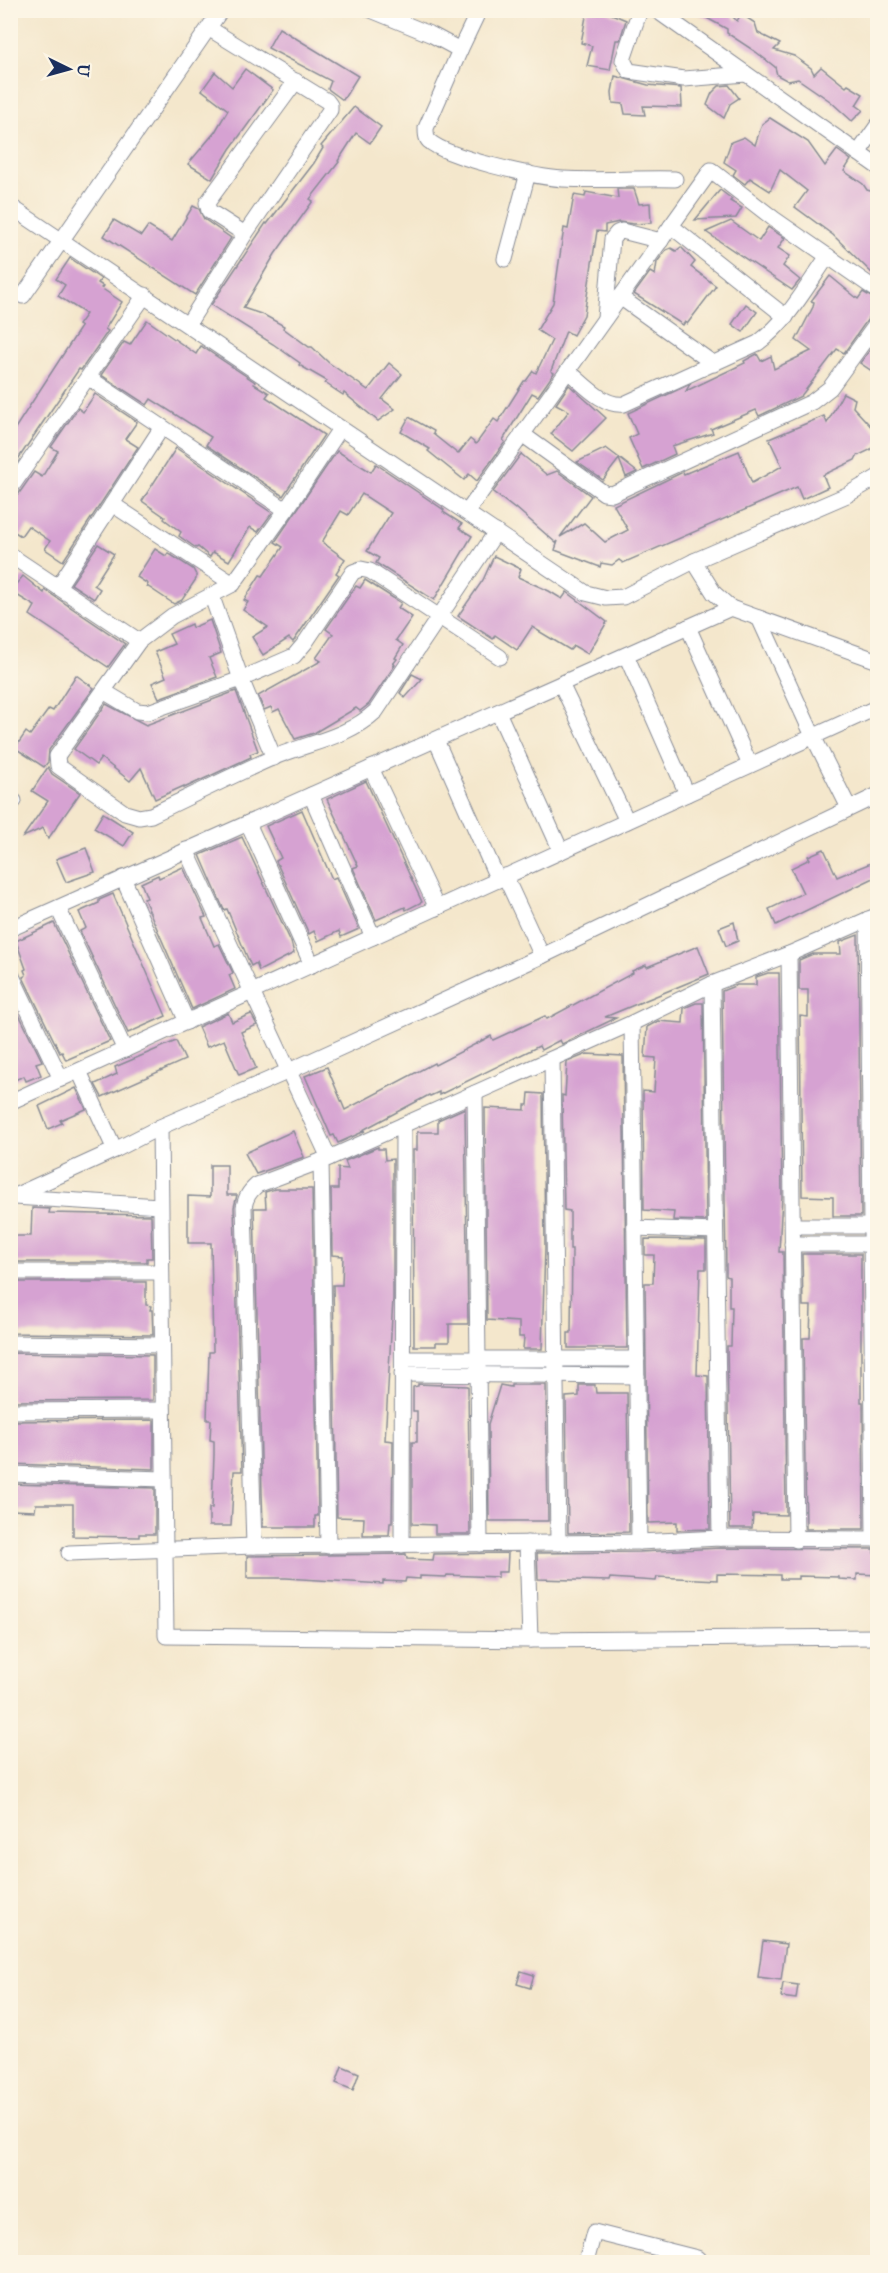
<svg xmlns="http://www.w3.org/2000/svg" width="888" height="2273" viewBox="0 0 888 2273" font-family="'IM FELL Great Primer',serif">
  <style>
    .building { fill: #d6a2d2 }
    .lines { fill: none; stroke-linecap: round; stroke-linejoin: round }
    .minor-casing { stroke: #888b95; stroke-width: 17 }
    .minor { stroke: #fff; stroke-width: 15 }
  </style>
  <rect width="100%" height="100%" fill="#fcf5e5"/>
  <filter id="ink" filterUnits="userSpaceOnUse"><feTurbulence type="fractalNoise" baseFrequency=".0167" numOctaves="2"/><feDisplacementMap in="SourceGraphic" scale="12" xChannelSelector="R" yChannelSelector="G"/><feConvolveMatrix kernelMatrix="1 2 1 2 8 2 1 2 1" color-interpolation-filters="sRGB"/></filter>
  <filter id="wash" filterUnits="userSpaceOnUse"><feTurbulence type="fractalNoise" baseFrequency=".008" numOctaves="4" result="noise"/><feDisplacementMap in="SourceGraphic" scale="24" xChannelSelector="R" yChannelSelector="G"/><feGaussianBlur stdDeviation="1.35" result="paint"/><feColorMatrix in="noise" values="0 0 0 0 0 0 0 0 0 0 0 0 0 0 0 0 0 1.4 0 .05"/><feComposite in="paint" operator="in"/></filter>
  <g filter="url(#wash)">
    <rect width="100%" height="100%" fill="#f4e7cc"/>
    <g id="blocks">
      <!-- building -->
      <g class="building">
        <polygon points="602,10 626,20 620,40 616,40 610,70 587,66 592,46 581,43 587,11"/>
        <polygon points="692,10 726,10 737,21 741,14 755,23 758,33 780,44 774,50 794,56 811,68 814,74 821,67 846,87 848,85 863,94 856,105 863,110 852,121 830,101 798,79 788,81 777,75 775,67 756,52 727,33 727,29"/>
        <polygon points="279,28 358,76 343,100 328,89 331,81 268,48"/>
        <polygon points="245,69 273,90 230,149 212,179 188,164 215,132 228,110 202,90 215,72 232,87"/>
        <polygon points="615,76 648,85 681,88 682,107 643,106 645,115 625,114 623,104 613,103 612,92"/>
        <polygon points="729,85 739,98 730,104 724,118 707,105 712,93 719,86"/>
        <polygon points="354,107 381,127 370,143 356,133 338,161 339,162 310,199 313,201 275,254 243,308 264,315 284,326 283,328 309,347 312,347 329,363 368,390 389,363 402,374 382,399 395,409 378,421 344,393 343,395 325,383 327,381 299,365 300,363 273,344 211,305 266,223 267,224 314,163 323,148 321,146"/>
        <polygon points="770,118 808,142 825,166 837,150 840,152 851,160 844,171 863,184 867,190 878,193 878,220 874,237 878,239 878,279 833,235 795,207 807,191 780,170 770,191 750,178 745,184 733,175 736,170 724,162 731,142 744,137 755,145 762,124"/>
        <polygon points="617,189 634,189 639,204 650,203 651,223 634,224 619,222 605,225 605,232 597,231 584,315 573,335 566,331 551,371 554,373 538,396 532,393 503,440 505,442 477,481 469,474 464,480 428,451 430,449 401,432 409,417 434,431 433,434 458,454 470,439 476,444 494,419 498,422 524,381 526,381 533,371 536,373 552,340 537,330 553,303 564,228 568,229 574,195 585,197 586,192 618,198"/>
        <polygon points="720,190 732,199 730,201 742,208 736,218 695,220"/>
        <polygon points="193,206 199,209 204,219 231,238 195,295 104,236 114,220 141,236 148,226 172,241"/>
        <polygon points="731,221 759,241 768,227 785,238 778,248 790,256 783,266 800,280 792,290 706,232"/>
        <polygon points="681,247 695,262 691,267 716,286 687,324 685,322 683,325 634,294 650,272 655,275 657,262 666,250 671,248 676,251"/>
        <polygon points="70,258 101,279 98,283 103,286 101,288 122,302 105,329 108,331 81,370 79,369 10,471 10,436 81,327 78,325 86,314 58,296 65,285 56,279"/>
        <polygon points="830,276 858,299 863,292 878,301 878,312 870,316 844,353 837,349 801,396 759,416 756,410 711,429 713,433 672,446 675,454 643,469 629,438 637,434 628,413 690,384 686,391 745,363 744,361 757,354 761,361 771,356 774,369 811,351 796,340 813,307 814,302 811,301"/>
        <polygon points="746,304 757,312 743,332 732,324"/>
        <polygon points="147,320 196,354 201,346 255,382 254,384 269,393 266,397 324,435 283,496 206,445 211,437 151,399 147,405 101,375 124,342 130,345"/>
        <polygon points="878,339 878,375 860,363"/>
        <polygon points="569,385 606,418 573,451 551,434 569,411 556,404"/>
        <polygon points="843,393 855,399 853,407 878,434 878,441 870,450 857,456 855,460 823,475 828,487 802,499 797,487 623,563 619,560 612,565 601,563 600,567 555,550 558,541 556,543 516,508 515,509 493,492 521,454 547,475 557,471 591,496 560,537 584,523 605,542 628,530 614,505 683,472 684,474 739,451 752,483 782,466 769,439 824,416 827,423"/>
        <polygon points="95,394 137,422 125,439 138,447 63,561 45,549 50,541 28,526 21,536 10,529 10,499 18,495 34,472 42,477 58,451 51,447 78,408 83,412"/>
        <polygon points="176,448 272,513 258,532 250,527 229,561 213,552 210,557 198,547 196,548 179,536 181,532 164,519 165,517 142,501"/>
        <polygon points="606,448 618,457 637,472 626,477 619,459 603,480 577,462"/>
        <polygon points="337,451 371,472 376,464 444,510 443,512 462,524 459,528 472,536 434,600 376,563 379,558 367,551 391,513 362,494 348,515 341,511 322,542 345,559 336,573 339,575 293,642 289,638 263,655 252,637 268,627 243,610 248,602 244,600 260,575 263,576 283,547 275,542"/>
        <polygon points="98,544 114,554 94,585 100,589 94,599 71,584"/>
        <polygon points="155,549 166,556 168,553 193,569 196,575 196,579 182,600 174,604 147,586 148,584 137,577"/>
        <polygon points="494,556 521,569 518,577 549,591 562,599 567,592 607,622 588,654 574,646 570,650 532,627 517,650 495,635 493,639 458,616 483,580"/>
        <polygon points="23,576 44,593 45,590 125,644 108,667 30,615 35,606 10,591"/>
        <polygon points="365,580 401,603 398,608 412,617 396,640 403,645 395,658 397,659 393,664 395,665 369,704 360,711 356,708 314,733 295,739 279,709 273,712 271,707 264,710 258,696 321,661 316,658 333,634 326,629 356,586 360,588"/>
        <polygon points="210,620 221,653 209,658 217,677 159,698 152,683 166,677 155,652 174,644 169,634 191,624 192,628"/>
        <polygon points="412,674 422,679 405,698 400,693"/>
        <polygon points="76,675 94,688 49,750 48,762 44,767 15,748 26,732 30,735 49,709 53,711"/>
        <polygon points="236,691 258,751 250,754 251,757 184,788 184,786 155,799 141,768 130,781 101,758 96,765 74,749 106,704 146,725"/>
        <polygon points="48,767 52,774 80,793 48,839 43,828 23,837 48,801 32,791"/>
        <polygon points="366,781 422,902 406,910 405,907 376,920 353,868 358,866 327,799"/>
        <polygon points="302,810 332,879 336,877 359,929 341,937 339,931 318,941 314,931 309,934 276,861 281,858 266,826"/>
        <polygon points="103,813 133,832 124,846 94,828"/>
        <polygon points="242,837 291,942 294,953 259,971 256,963 251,966 227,909 224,910 200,855"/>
        <polygon points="86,848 95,872 66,882 56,859"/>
        <polygon points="824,849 837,877 878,860 878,876 776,925 769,909 803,893 791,868 810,859 808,856"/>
        <polygon points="183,867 206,917 202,918 214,946 219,944 233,973 229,975 235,989 192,1009 144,899 147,898 141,883 158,875 159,878"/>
        <polygon points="113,894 166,1016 128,1033 80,931 86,928 79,912 99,903 99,900"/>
        <polygon points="734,922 738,941 726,946 719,928"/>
        <polygon points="54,923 110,1041 66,1060 62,1052 60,1053 23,977 26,975 24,970 26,969 16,941"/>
        <polygon points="858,935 861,1216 833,1216 833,1197 802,1196 800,1016 808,1017 808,990 799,990 799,960 813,954 841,954 840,942"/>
        <polygon points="698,946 709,974 605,1017 616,1018 562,1044 560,1040 541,1050 539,1046 439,1095 439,1092 430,1096 429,1095 361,1131 365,1131 338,1143 334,1135 331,1136 305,1076 327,1067 345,1110 434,1063 435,1065 491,1036 493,1040 545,1016 547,1019 633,973 632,971 646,965 647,967"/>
        <polygon points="768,973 779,973 782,1196 779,1252 783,1252 786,1515 753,1514 752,1528 730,1528 727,1346 731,1346 732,1307 729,1307 729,1277 726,1276 726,1269 722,991 737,985 756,985 756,977"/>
        <polygon points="10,996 42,1061 36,1063 41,1075 26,1081 24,1076 10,1082"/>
        <polygon points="696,1003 703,1003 706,1221 673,1220 674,1212 644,1210 643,1091 654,1092 656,1058 645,1057 647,1027 658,1021 683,1023 684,1008"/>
        <polygon points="228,1013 232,1022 251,1014 257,1025 241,1032 256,1068 239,1075 224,1040 207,1047 198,1027"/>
        <polygon points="176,1041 185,1060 102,1097 95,1084 117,1074 115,1067"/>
        <polygon points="587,1054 623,1056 627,1348 568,1348 568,1333 571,1333 572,1249 570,1249 570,1211 564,1210 562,1095 565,1096 567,1062"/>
        <polygon points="76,1088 86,1109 60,1120 62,1123 48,1129 39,1106"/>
        <polygon points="529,1093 543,1094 545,1247 542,1349 523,1349 524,1337 519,1337 519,1322 487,1320 485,1108 525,1110 525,1105 528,1105"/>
        <polygon points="465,1108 468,1324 449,1324 449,1342 436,1342 436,1346 414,1346 413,1150 417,1150 417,1132 438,1132 438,1120"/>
        <polygon points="293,1131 304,1157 256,1174 245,1153"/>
        <polygon points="378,1147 378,1149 384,1149 385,1160 393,1159 393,1299 385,1440 393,1441 392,1523 390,1523 389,1535 363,1535 364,1518 337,1517 333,1285 342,1285 343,1256 332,1255 331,1189 338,1189 338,1168 348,1169 345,1161"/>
        <polygon points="210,1165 227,1165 227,1195 237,1195 234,1207 242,1471 234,1471 231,1526 209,1526 209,1508 212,1508 214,1455 214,1441 210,1440 211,1420 207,1420 209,1352 213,1352 211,1243 188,1243 188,1196 210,1197"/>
        <polygon points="275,1189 312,1189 318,1516 315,1516 315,1527 263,1527 254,1208 266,1208 265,1192"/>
        <polygon points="32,1208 50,1209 49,1213 151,1215 152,1258 147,1258 147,1262 10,1262 10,1236 31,1236"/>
        <polygon points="645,1239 706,1240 706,1269 700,1269 697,1375 708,1376 710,1529 677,1530 677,1522 648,1523 645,1283 653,1283 654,1255 645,1255"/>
        <polygon points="802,1254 861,1254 861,1402 863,1402 864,1529 806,1529 803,1338 810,1338 811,1306 803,1306"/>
        <polygon points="10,1282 146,1282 146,1305 151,1306 150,1310 152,1310 153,1335 12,1333"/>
        <polygon points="10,1353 153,1355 153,1400 10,1401"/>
        <polygon points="418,1384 468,1386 470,1534 435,1534 435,1525 412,1524 412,1442 417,1442 417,1411 413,1411 413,1387 418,1386"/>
        <polygon points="500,1385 511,1387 511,1385 546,1385 548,1521 489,1521 488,1424"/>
        <polygon points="579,1385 595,1385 596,1393 627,1393 629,1532 568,1533 566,1397 579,1396"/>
        <polygon points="154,1420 154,1469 10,1464 10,1421"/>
        <polygon points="10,1484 155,1488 155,1534 139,1534 139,1537 73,1536 73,1504 36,1504 35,1511 10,1510"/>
        <polygon points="720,1548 874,1549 874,1553 878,1553 878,1575 857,1574 857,1580 839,1579 839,1577 798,1576 798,1579 780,1579 780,1575 717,1574 717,1580 657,1577 656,1581 610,1578 609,1581 538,1579 537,1553 639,1552"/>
        <polygon points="508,1553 507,1572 498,1572 498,1577 447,1575 446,1577 420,1576 420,1579 406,1578 405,1582 383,1581 383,1584 286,1578 247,1578 247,1556 406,1554 407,1559 433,1560 434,1554"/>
        <polygon points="763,1941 786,1944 781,1980 758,1977"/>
        <polygon points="521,1971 534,1975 530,1988 517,1984"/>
        <polygon points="783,1983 798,1985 796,1999 781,1997"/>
        <polygon points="342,2066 359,2073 353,2090 336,2083"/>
      </g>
    </g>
  </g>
  <g filter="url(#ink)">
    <use href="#blocks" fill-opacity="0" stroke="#888b95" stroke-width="1.5"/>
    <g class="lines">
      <defs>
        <g id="minor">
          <path d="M 371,10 L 432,35 L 460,50 L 426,128 C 426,133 426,138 429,141 C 448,158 536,177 563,179 C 600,181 638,178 675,179"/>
          <polyline points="640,10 623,60 629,71 684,79 746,74"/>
          <polyline points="656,10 878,167"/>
          <polyline points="460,50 479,10"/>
          <polyline points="858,153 878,125"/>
          <polyline points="10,206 586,593 606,598 623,597 694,561 847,495 878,477"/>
          <polyline points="671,226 786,317"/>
          <polyline points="245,234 209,211 207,203 296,81"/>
          <polyline points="505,259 528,173"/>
          <polyline points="23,296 221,10"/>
          <polyline points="620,297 714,364"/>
          <polyline points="605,318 612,239 617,233 622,231 661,241"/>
          <polyline points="188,324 245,234 330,110 330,105 327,101 210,29"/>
          <path d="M 568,371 C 583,383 603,407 624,404 L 758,343 C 788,321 807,286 828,256"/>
          <polyline points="89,378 286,510"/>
          <path d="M 340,429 L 286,510 L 233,584 L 172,616 L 139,641 L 57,756 L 58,766 L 125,813 L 139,817 L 151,815 C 191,796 231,776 272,758 C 308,743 347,738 376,711 L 496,532"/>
          <polyline points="522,434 604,493 612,494 812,402 830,388 878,322"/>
          <polyline points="10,489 145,295"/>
          <polyline points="112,504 233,584"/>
          <polyline points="467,512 711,170 774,219 878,291"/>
          <polyline points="10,555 139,641"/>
          <polyline points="694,561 714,593 731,608 878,661"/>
          <polyline points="58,587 162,427"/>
          <polyline points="212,597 241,679 274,758"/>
          <polyline points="759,618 813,736 849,808"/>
          <polyline points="688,627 750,765"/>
          <polyline points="626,655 687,794"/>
          <polyline points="561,684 627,821"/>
          <polyline points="105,692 137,711 148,712 241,679 294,656 305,643 353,572 361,569 370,571 500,657"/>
          <polyline points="498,712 561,851"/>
          <polyline points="436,740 498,880"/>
          <polyline points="371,768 437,908"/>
          <polyline points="311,795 373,937"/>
          <polyline points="10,799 14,801"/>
          <polyline points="248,823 312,965"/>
          <polyline points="186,850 329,1158"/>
          <polyline points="505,876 542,956"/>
          <polyline points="123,878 187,1022"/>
          <polyline points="58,908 125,1050"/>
          <polyline points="868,919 874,1539"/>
          <polyline points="10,929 731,608"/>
          <polyline points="789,954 796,1540"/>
          <polyline points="10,972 61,1079"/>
          <polyline points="712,984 720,1538"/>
          <polyline points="632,1023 639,1542"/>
          <polyline points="552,1059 558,1543"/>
          <polyline points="79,1071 115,1150"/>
          <polyline points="475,1093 480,1544"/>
          <polyline points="10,1102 878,707"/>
          <polyline points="160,1127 166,1636 530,1640 878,1637"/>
          <polyline points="321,1161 328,1546"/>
          <polyline points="14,1197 160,1206"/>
          <polyline points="10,1198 115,1150 160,1127 289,1071 542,956 878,795"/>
          <polyline points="793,1226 878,1226"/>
          <polyline points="635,1228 715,1231"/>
          <polyline points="792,1244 878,1244"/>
          <polyline points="10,1272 161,1272"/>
          <polyline points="10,1343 162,1345"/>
          <polyline points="403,1359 637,1359"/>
          <polyline points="402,1374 637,1376"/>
          <polyline points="10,1411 163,1410"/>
          <polyline points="10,1474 163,1479"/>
          <polyline points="527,1543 530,1640"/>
          <polyline points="402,1545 403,1125"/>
          <path d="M 254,1546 L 244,1207 C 246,1197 249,1192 257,1185 L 329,1158 L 632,1023 L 712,984 L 789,954 L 878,915"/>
          <polyline points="69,1553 254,1546 639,1542 720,1538 878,1539"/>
          <polyline points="586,2262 594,2232 697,2258 701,2262"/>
        </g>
      </defs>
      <!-- minor casing -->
      <use href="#minor" class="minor-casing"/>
      <!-- minor -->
      <use href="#minor" class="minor"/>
    </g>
  </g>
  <!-- margin -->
  <rect width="888" height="2273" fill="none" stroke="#fcf5e5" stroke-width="36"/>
  <!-- north arrow -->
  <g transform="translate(69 69) rotate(95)" stroke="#fcf5e5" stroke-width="4.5" paint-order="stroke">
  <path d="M0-4.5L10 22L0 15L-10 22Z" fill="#1b2f5e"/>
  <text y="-9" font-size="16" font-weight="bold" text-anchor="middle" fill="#1b2f5e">U</text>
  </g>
</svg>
